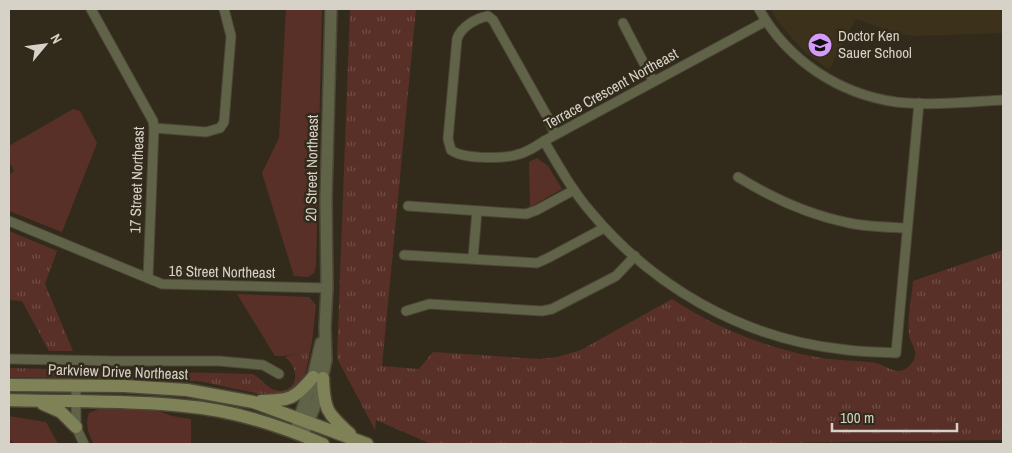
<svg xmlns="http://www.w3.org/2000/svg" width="1012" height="453" viewBox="0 0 1012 453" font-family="'Archivo Narrow',sans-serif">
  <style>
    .built { fill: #3c311b }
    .grass { fill: url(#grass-tufts) }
    .park { fill: #593028 }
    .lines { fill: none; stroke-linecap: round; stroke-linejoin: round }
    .minor-casing { stroke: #4c4637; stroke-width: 11 }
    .tertiary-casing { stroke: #4c4637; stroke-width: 14 }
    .secondary-casing { stroke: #4c4637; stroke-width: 15 }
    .minor { stroke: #606348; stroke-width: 9 }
    .tertiary { stroke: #606348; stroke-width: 11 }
    .secondary { stroke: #7e8256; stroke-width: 12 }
    .labels { text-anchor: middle; stroke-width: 5; stroke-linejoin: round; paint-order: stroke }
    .poi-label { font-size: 15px; fill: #d7d2c8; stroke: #322b1b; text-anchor: start }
    .street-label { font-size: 15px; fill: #d7d2c8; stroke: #322b1b }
  </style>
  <defs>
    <pattern id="grass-tufts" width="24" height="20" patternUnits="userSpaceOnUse" patternTransform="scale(1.25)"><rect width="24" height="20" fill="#593028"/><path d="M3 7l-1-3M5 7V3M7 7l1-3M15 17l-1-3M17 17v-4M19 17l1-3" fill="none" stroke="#704d46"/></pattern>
  </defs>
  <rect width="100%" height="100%" fill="#322b1b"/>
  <!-- built -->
  <polygon class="built" points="771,9 1003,9 1003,33 914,36 894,33 856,19 829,70 806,53 790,36 776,19"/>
  <!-- grass -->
  <g class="grass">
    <path d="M 350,9 L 416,9 L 382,366 L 419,369 L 433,352 L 540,359 L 557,357 L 581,350 L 672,299 C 715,327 761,346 811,356 C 832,361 854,360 876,363 C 888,366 899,378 910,365 C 922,353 910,345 909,334 C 907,319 912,296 913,281 L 1003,250 L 1003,440 L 681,444 L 431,444 L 376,420 L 375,430 L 337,358 Z"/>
    <polygon points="9,231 57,251 45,284 73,351 49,351 22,301 9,300"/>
    <path d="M 312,342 L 306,371 L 302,383 L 296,391 L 270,396 L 198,381 L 92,378 L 9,377 L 9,368 L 252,374 C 261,377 266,388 275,390 C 296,395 303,371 285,357 C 296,354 304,349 312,342 Z"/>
  </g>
  <!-- park -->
  <g class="park">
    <polygon points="286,9 322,9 316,266 314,273 308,277 294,276 262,173 279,138"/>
    <polygon points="73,109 80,111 97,143 62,232 9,211 9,175 14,171 9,161 9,146"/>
    <polygon points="537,158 548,166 562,189 530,207 529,162"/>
    <path d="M 237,294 L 309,297 L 316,305 L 312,342 C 301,352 291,357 275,356 Z"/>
    <path d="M 101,408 L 156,410 L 172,416 L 191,419 L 191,444 L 94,444 C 88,433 85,425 89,413 Z"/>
    <polygon points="9,416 46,422 58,444 16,444 9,440"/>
  </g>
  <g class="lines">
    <defs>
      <g id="minor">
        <polyline points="91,9 153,121 154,128 148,278"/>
        <path d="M 759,9 C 787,60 839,94 896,102 C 931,106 968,102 1003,100"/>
        <path d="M 766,21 L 544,141 C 558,165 572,190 590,211 C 652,286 742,338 840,349 C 858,352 878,352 896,353 L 919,103"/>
        <polyline points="623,23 653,81"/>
        <polyline points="154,128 206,132 220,128 224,122 231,36 224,9"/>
        <path d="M 544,141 C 535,147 526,153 516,155 C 501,159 462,159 451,150 L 448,139 L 457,39 C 461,27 476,18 488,16 L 493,20 L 548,118 L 555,134"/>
        <path d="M 738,177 C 772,198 809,215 849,223 C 868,227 888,227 907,228"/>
        <polyline points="408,206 526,214 537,210 574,190"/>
        <polyline points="9,221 162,284 327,288"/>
        <polyline points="404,255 537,263 548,258 604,228"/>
        <polyline points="473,258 477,211"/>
        <polyline points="406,311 429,304 542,311 552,309 616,276 635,256"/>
        <polyline points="9,359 114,361 219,361 263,365 279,374"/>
        <polyline points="76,385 76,427 84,444"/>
      </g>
      <g id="tertiary">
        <polyline points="295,432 313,377 321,343"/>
        <polyline points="303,435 318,398 326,360 325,327 327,288 326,199 331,9"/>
      </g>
      <g id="secondary">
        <path d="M 323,378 C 324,410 327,413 350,434"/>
        <polyline points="9,385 124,386 187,390 253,402 367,444"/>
        <path d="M 9,400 C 67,402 126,400 184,406 C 233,410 279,425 323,444"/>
        <path d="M 261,401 C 290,400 294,400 313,377"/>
        <polyline points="43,404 61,412 76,427"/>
      </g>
    </defs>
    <!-- minor casing -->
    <use href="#minor" class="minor-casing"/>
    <!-- tertiary casing -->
    <use href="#tertiary" class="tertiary-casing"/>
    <!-- secondary casing -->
    <use href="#secondary" class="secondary-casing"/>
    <!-- minor -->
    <use href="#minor" class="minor"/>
    <!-- tertiary -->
    <use href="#tertiary" class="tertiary"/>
    <!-- secondary -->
    <use href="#secondary" class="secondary"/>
  </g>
  <!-- icons -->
  <defs>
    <symbol id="school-disc" viewBox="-11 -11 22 22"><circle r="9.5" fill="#d59bfa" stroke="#322b1b"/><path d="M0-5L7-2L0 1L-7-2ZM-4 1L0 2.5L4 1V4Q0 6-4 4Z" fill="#111"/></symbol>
  </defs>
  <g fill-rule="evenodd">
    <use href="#school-disc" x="806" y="31" width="28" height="28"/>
  </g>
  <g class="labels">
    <!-- poi labels -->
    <g class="poi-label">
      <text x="838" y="41">Doctor Ken<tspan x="838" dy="17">Sauer School</tspan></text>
    </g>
    <!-- street labels -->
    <g class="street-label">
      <text transform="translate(611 89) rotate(-29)" y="5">Terrace Crescent Northeast</text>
      <text transform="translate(312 168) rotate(-89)" y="5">20 Street Northeast</text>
      <text transform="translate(137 180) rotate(-88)" y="5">17 Street Northeast</text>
      <text transform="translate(222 272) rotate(1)" y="5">16 Street Northeast</text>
      <text transform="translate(118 372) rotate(2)" y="5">Parkview Drive Northeast</text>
    </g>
  </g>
  <!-- border -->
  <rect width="1012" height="453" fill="none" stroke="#d7d2c8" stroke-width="20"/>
  <!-- north arrow -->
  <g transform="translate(45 45) rotate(61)" stroke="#322b1b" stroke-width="4" paint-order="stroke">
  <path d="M0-4L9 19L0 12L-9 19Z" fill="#d7d2c8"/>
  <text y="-8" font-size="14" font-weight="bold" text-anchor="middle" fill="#d7d2c8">N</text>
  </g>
  <!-- scale -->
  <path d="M832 423v8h125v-8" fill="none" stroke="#d7d2c8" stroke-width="2.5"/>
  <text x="840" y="423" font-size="15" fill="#d7d2c8" stroke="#322b1b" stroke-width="4" paint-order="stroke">100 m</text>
</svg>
